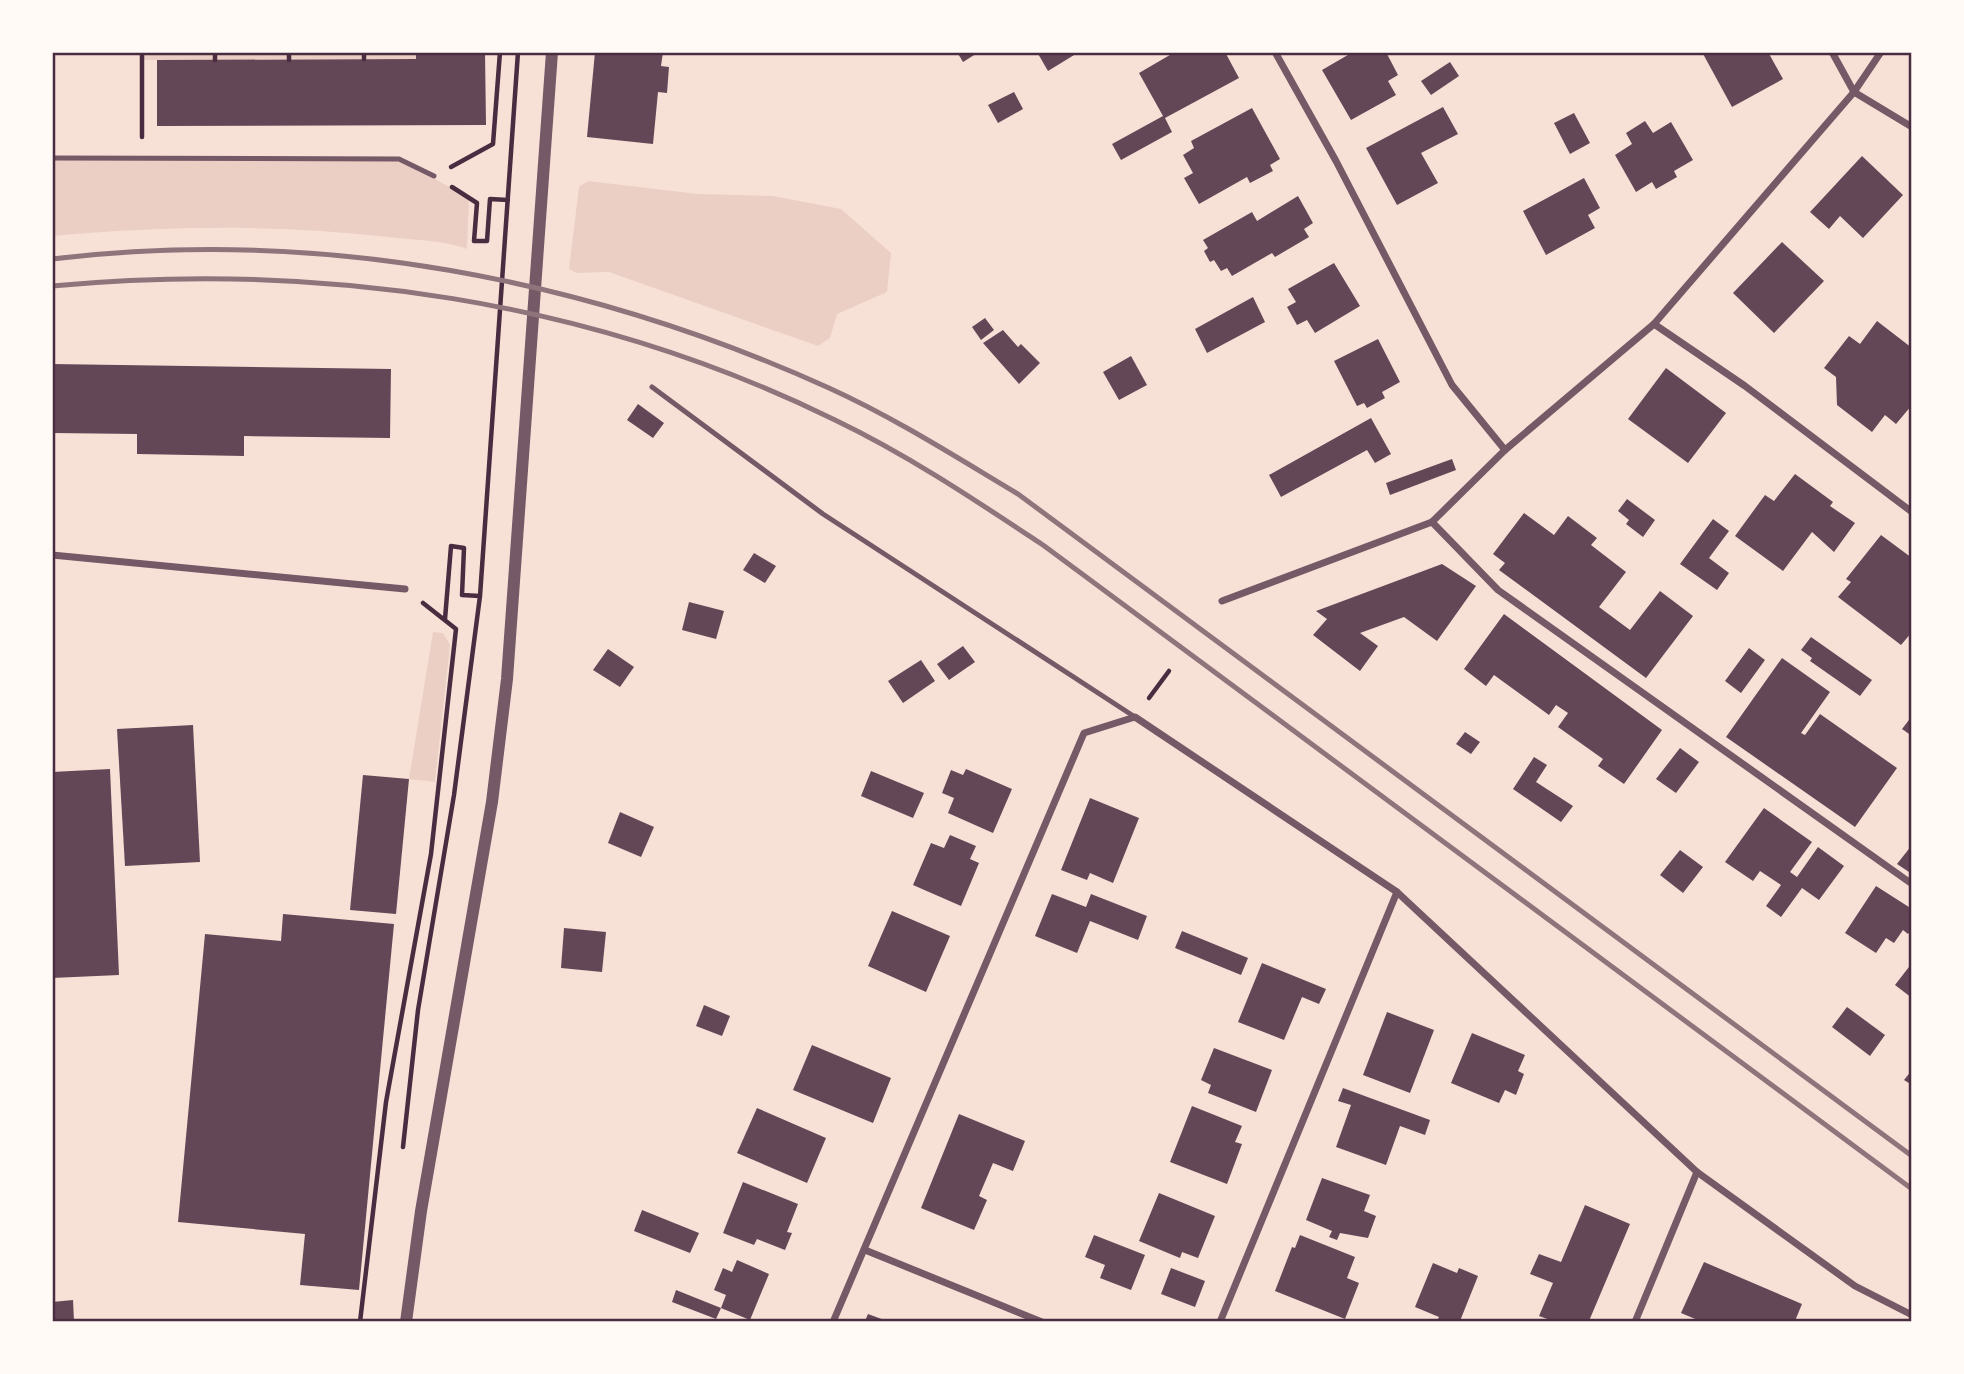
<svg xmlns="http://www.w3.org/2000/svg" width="1964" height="1374" font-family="Ubuntu,sans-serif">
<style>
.green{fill:#ebcfc5}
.building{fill:#644757}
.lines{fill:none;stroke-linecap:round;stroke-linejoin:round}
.path{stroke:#4a2c40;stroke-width:4.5}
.service{stroke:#755966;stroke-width:5}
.minor{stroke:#755966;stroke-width:7}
.tertiary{stroke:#755966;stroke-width:12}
.rail{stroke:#8f747c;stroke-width:5}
.neatline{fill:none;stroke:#4a2c40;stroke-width:2.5}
</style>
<rect width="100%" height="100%" fill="#f7e1d7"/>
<g class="green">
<polygon points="142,52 416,53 416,59 142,60"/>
<path d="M 53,158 L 399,159 L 469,198 L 467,249 C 444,240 412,240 388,237 C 275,224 165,226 53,236 Z"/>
<polygon points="588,181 698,194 773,196 841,209 891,253 887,292 837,314 830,338 818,346 609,272 577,273 569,269 579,187"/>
<polygon points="433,632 443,633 450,645 435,782 409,779"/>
</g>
<g class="building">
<polygon points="416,52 485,52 486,125 157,126 157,60 416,59"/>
<polygon points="595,52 663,52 661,66 669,67 667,93 658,92 653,144 587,137"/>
<polygon points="957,52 979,52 963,62"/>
<polygon points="1037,52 1079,52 1048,71"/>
<polygon points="1175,52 1225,52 1239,78 1165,118 1172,132 1121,160 1112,144 1163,116 1139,73"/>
<polygon points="1353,52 1386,52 1398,75 1388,81 1396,95 1351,120 1322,70"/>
<polygon points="1702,52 1768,52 1783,79 1732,107"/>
<polygon points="1450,62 1459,76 1431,95 1421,81"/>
<polygon points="1014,92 1023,109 998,123 988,105"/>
<polygon points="1443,107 1458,134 1421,153 1438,183 1397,205 1366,148"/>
<polygon points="1252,108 1280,159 1270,165 1273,171 1250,183 1247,177 1199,204 1184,178 1193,173 1183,155 1194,148 1191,141"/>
<polygon points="1574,113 1590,143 1570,154 1554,123"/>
<polygon points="1645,121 1653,133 1671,122 1693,160 1674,171 1677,177 1656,189 1652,182 1636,192 1615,155 1632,144 1626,133"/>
<polygon points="1862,156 1903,195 1863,238 1840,216 1829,229 1810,212"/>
<polygon points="1584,178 1600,208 1588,215 1595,228 1546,255 1523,211"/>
<polygon points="1298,196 1313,223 1304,229 1309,237 1275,257 1272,253 1232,276 1227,268 1221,271 1214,260 1210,262 1204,251 1208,248 1203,240 1252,212 1257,221"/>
<polygon points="1782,242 1824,281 1774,333 1733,293"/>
<polygon points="1334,263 1360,306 1315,333 1307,320 1297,325 1287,307 1296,302 1288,289"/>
<polygon points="1253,297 1265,322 1207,353 1195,329"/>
<polygon points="985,318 994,330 981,340 972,327"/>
<polygon points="1877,321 1912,348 1912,405 1896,424 1885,415 1872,432 1837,405 1836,377 1824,368 1849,336 1860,344"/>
<polygon points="1003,330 1018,347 1021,344 1040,363 1019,384 983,343"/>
<polygon points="1378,339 1400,382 1382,392 1385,398 1367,408 1364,403 1357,406 1334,361"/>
<polygon points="1131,356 1147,385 1119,400 1103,372"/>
<polygon points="52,364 391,369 390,438 244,436 244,456 137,454 137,434 52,433"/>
<polygon points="1666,368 1726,413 1688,463 1628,419"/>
<polygon points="638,404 664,423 653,438 627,420"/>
<polygon points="1371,418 1391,454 1375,463 1367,450 1281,497 1269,475"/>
<polygon points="1452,459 1456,470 1390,495 1386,483"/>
<polygon points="1795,474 1833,502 1830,506 1855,523 1834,552 1812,532 1783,571 1735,536 1765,495 1774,501"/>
<polygon points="1627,499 1655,520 1643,537 1626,524 1629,520 1618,511"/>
<polygon points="1524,513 1554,535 1568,516 1597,538 1591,545 1626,572 1599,607 1630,630 1660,591 1693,616 1646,678 1499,570 1505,563 1493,554"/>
<polygon points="1713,519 1729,531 1709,558 1729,573 1717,590 1680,564"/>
<polygon points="1881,535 1912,558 1912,632 1901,645 1838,597 1851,582 1846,579"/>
<polygon points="754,553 776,566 765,583 743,570"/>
<polygon points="1442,564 1476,586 1437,641 1404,617 1360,633 1378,646 1360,671 1313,635 1327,619 1316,611"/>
<polygon points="689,602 724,611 716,639 682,630"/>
<polygon points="1504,614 1662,730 1624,784 1598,766 1603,759 1558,727 1568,713 1556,705 1549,715 1494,675 1486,686 1464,669"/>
<polygon points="1811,637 1872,680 1860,696 1810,661 1812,658 1801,650"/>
<polygon points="963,646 975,662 949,680 937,664"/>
<polygon points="1749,648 1765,660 1741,693 1725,681"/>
<polygon points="608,649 634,667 620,687 593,670"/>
<polygon points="1782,658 1830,692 1801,733 1805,735 1820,714 1897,768 1855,827 1726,737"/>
<polygon points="921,660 935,681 903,703 888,681"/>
<polygon points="1912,716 1912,736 1902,729"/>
<polygon points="193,725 200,862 125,866 117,729"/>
<polygon points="1465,732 1480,742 1471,754 1456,744"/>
<polygon points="1680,748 1699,762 1676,793 1656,779"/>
<polygon points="1534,757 1547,765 1536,782 1573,806 1561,822 1513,789"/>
<polygon points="110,769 119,975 52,978 52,772"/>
<polygon points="966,769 1012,789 993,833 948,813 954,798 942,793 951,770 963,775"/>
<polygon points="871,771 924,793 913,818 861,796"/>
<polygon points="363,775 409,779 396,914 350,910"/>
<polygon points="1090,798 1139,818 1113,883 1090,873 1087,880 1061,870"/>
<polygon points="1764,808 1812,842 1790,872 1797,877 1818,847 1844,866 1819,900 1802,888 1781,917 1766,906 1781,885 1760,871 1753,881 1725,862"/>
<polygon points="620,812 654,827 641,857 608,843"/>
<polygon points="950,835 976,846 970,859 979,863 961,906 913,885 931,843 944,848"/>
<polygon points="1912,845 1912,874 1897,864"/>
<polygon points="1680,850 1703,867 1683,893 1660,875"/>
<polygon points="1876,886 1912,909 1912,929 1908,934 1903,930 1894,943 1886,938 1876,953 1845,933"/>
<polygon points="1052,894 1086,907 1091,894 1147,916 1138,940 1090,921 1077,953 1035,936"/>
<polygon points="892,911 950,936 926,992 868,966"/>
<polygon points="283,914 394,924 359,1290 300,1285 305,1234 178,1222 205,934 281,941"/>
<polygon points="564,928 606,932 602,972 561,968"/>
<polygon points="1182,931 1248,958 1241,975 1175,948"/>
<polygon points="1262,963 1326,989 1319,1004 1302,997 1284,1040 1238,1022"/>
<polygon points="1912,963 1912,998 1895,985"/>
<polygon points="704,1005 730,1016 722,1036 696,1026"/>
<polygon points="1847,1007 1885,1035 1870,1056 1832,1027"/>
<polygon points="1387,1012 1434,1030 1410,1093 1363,1075"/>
<polygon points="1472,1033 1525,1055 1518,1071 1524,1074 1516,1095 1505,1090 1499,1103 1451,1083"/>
<polygon points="812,1045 891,1078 873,1123 793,1090"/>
<polygon points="1214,1048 1272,1070 1256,1112 1208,1093 1211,1085 1201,1080"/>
<polygon points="1912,1070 1912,1085 1904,1080"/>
<polygon points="1343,1088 1430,1120 1425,1135 1400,1126 1386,1165 1336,1147 1351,1105 1338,1101"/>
<polygon points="1192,1106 1242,1126 1235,1142 1242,1144 1227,1184 1170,1162"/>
<polygon points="757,1108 826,1138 807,1183 737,1153"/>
<polygon points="959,1114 1025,1141 1013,1171 993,1163 979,1196 987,1200 974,1230 921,1208"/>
<polygon points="1322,1178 1370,1195 1364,1211 1376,1216 1368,1238 1340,1233 1337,1240 1329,1237 1332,1231 1306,1220"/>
<polygon points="743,1182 798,1204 787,1232 792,1233 785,1250 757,1239 754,1245 723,1233"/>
<polygon points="1159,1193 1215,1216 1198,1258 1182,1252 1180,1258 1139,1241"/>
<polygon points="1585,1205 1630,1224 1589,1321 1553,1321 1539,1316 1553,1283 1530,1274 1539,1254 1561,1262"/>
<polygon points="642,1210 699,1233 690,1253 634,1231"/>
<polygon points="1094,1235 1145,1255 1131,1290 1100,1278 1105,1265 1085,1257"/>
<polygon points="1300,1235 1355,1257 1347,1278 1359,1283 1345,1319 1275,1291 1292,1247 1295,1248"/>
<polygon points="737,1260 769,1274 750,1320 721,1308 716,1319 672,1302 676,1290 721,1308 726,1295 714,1290 723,1268 732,1272"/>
<polygon points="1704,1262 1802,1304 1795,1321 1700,1321 1681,1313"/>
<polygon points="1433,1263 1457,1273 1459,1268 1478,1276 1460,1321 1437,1321 1439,1317 1415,1307"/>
<polygon points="1171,1268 1205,1281 1195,1307 1161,1294"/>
<polygon points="73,1300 74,1321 52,1321 52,1302"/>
<polygon points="868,1314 887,1321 865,1321"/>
</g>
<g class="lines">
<g class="path">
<polyline points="364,52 364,59"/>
<polyline points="215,60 215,52"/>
<polyline points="289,60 289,52"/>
<polyline points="142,137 142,52"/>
<polyline points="451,167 493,144 500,52"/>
<polyline points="452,187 477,203 474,241 487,241 490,199 508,200"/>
<polyline points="445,619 451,546 464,548 462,595 480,596"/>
<polyline points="1149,698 1169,671"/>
<polyline points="403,1147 418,1010 454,795 480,596 518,52"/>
<polyline points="360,1322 386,1102 431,854 456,629 423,603"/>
</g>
<g class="service">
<polyline points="52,158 399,159 434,176"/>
<polyline points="652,387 823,514 1135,717"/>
</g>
<g class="minor">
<polyline points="1275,52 1336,161 1452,385 1505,450"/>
<polyline points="1832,52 1854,92 1912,127"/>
<polyline points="1654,324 1745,386 1912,512"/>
<polyline points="1432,522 1498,590 1912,884"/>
<polyline points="52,555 405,589"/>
<polyline points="1222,601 1432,522 1505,450 1654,324 1854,92 1881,52"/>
<polyline points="865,1250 1042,1322"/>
<polyline points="833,1322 1084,733 1135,717 1397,892 1697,1172 1855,1286 1912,1315"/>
<polyline points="1220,1322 1397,892"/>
<polyline points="1635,1322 1697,1172"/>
</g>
<polyline class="tertiary" points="406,1322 421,1211 492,802 507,679 552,52"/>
<g class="rail">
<path d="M 52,259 C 318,227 586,278 829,388 C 895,418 956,457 1018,494 L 1912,1156"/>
<path d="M 52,286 C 321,261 591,300 835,420 C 908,455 975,500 1043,545 L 1912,1189"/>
</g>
</g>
<rect width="1964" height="1374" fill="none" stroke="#fffaf5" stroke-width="108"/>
<rect x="54" y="54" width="1856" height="1266" class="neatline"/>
</svg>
